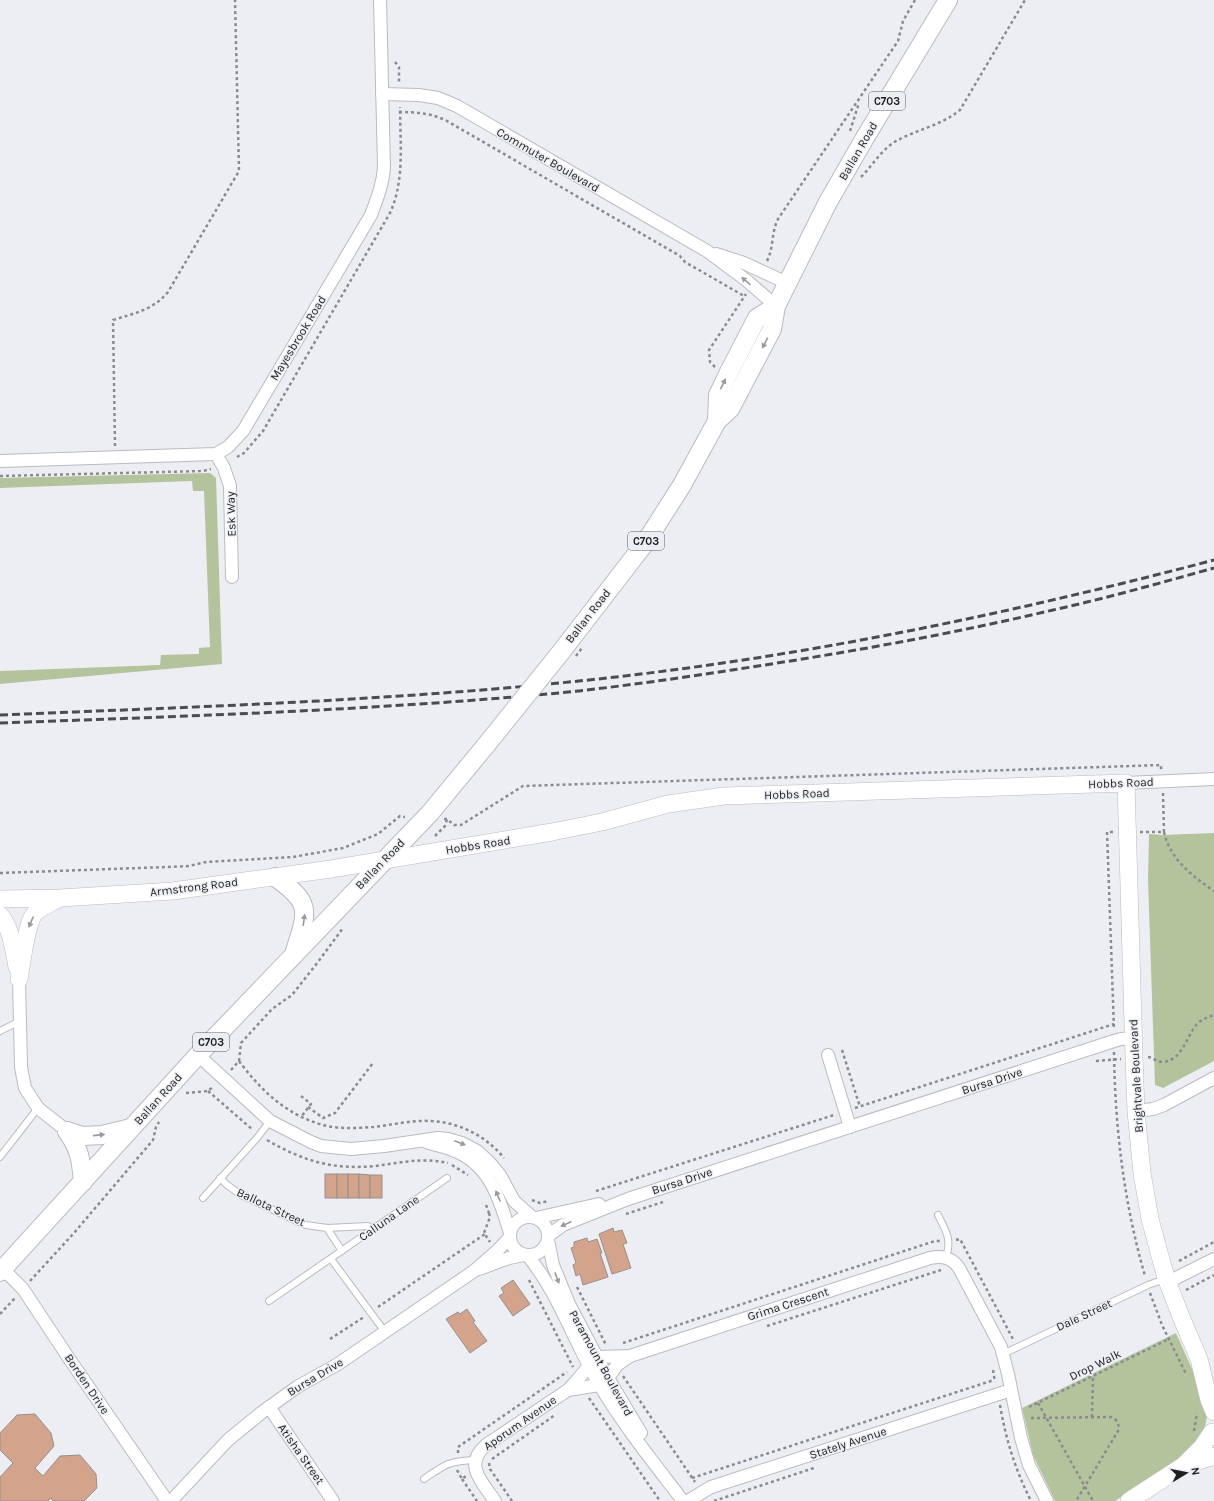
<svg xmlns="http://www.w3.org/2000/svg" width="1214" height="1501" font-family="Karla,sans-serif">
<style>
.green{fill:#b3c49d}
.building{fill:#d3a38c;stroke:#95908e}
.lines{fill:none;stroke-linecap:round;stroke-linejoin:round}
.lane-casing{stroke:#b9bbc0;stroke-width:8}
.street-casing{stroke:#b9bbc0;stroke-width:14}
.secondary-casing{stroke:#b9bbc0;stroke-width:18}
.primary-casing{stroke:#b9bbc0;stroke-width:20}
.path{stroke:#8a8b8e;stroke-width:2.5;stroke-dasharray:3 3;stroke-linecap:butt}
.lane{stroke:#fff;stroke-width:6}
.street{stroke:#fff;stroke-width:12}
.secondary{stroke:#fff;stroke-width:17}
.primary{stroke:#fff;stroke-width:18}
.rail{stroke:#4b4c4d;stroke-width:3;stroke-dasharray:8 4;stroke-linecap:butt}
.primary-bridge-casing{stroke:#b9bbc0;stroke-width:20;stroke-linecap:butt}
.path-bridge{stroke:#8a8b8e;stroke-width:2.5;stroke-dasharray:3 3;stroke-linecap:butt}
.primary-bridge{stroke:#fff;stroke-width:18}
.oneway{fill:#9a9a9b}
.labels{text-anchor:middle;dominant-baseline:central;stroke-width:3;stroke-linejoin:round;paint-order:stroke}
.shield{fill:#edeef3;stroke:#5c5d5f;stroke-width:1}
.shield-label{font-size:11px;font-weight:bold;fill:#1e1f20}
.street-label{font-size:12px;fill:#1e1f20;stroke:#edeef3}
</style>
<rect width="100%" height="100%" fill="#edeef3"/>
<g class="green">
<polygon points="210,473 216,478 222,664 0,684 0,671 160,665 161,655 199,654 199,648 210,647 204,491 193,491 192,481 0,488 0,478"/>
<polygon points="1214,833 1214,1061 1163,1088 1155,1085 1148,880 1149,834 1162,835"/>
<polygon points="1176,1333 1193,1371 1198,1373 1207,1416 1204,1432 1189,1452 1115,1501 1055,1501 1033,1455 1022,1408"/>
</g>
<g class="building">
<rect x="325" y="1174" width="12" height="24"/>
<rect x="337" y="1174" width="11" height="24"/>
<rect x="348" y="1174" width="11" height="24"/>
<polygon points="359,1174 370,1175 370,1198 359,1198"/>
<rect x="370" y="1175" width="12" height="23"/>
<polygon points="613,1228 614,1232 622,1230 627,1243 623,1244 631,1268 612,1274 599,1234"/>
<polygon points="587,1238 588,1242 597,1239 602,1253 600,1253 608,1277 583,1285 580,1274 576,1276 573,1265 576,1263 571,1248 574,1247 574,1242"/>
<polygon points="513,1280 530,1304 513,1316 499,1296 504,1293 501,1288"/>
<polygon points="467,1309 475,1321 473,1322 487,1341 470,1353 446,1319 458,1312 460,1314"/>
<polygon points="35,1414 51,1433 54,1446 35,1468 43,1476 60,1456 80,1455 96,1474 97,1488 84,1501 53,1501 51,1498 48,1501 0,1501 0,1477 13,1463 0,1450 0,1433 17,1415"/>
</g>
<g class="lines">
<g class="lane-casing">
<g id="lane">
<polyline points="0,1031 20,1021"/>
<polyline points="0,1157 38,1108"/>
<polyline points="220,1178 226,1184 241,1195 306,1225 327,1228 368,1226 373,1229"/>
<polyline points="203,1198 257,1138 270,1121"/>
<path d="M 938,1215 C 946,1231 952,1239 946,1257"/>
<polyline points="327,1228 342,1251"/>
<polyline points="331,1259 385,1332"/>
<polyline points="269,1301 447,1178"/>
<polyline points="1003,1354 1148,1285 1165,1279"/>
<path d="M 424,1479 C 446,1464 448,1461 476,1460"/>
</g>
</g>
<g class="street-casing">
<g id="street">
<polyline points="382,94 419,95 438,98 457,106 707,251 746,280 776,306"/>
<polyline points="716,254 744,263 787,283"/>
<polyline points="216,454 224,468 230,486 232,577"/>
<path d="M 0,461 L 216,454 L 228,447 L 243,431 L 371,215 C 377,199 383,184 384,167 L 380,0"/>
<polyline points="1126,783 1214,779"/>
<polyline points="19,979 21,1067 25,1088 38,1108 67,1131"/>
<polyline points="198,1055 270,1121 311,1142 321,1146 351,1149 384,1146 438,1138 448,1139 462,1143 477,1151 490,1163 500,1175 514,1201 532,1217"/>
<polyline points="828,1055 850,1127"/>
<polyline points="1136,1111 1153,1109 1164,1105 1214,1078"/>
<path d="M 426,1142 C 434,1145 442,1146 450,1149 C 489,1162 499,1197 510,1233"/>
<circle cx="529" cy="1236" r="19"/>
<polyline points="536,1218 599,1204"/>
<polyline points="549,1235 563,1225 628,1199 1114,1041 1121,1039 1134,1038"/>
<polyline points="548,1240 553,1265 569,1304 608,1378 641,1433"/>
<path d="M 528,1256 C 559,1294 574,1342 599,1384 C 623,1425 654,1463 683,1501"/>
<polyline points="3,1269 23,1289 68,1357 167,1501"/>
<polyline points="479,1269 509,1258 524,1255"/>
<polyline points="1168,1282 1214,1259"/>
<path d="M 596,1357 L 630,1356 L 930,1258 C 943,1255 952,1258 959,1268 L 1001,1347 L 1008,1374 L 1021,1438 L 1029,1465 L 1047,1501"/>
<polyline points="608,1378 617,1365 630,1356"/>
<polyline points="568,1390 599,1385"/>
<polyline points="269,1407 333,1501"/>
<polyline points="171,1501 228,1440 261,1413 297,1387 338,1364 474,1271 498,1250 510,1237"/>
<path d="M 495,1501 C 482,1482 463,1465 486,1445 L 568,1390 L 578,1379 L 589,1366"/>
<polyline points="688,1501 711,1487 1011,1390"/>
</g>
</g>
<g class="secondary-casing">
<g id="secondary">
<polyline points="0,899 60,898 173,891 331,869 552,832 602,822 668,804 724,796 1126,783 1134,1057 1136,1111 1142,1173 1150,1219 1166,1278 1182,1319 1199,1359 1209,1400 1214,1412"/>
<path d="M 0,915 C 11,927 14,951 17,967"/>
<path d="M 19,979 C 22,964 26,925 34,914 C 40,907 50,904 58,899"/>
<polyline points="1185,1465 1214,1456"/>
<polyline points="1129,1501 1183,1466 1202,1447 1212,1432"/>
</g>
</g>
<g class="primary-casing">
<g id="primary">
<polyline points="717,421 718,395 728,374 757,318 776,306"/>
<polyline points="561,652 645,543 682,485 717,421 730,409 772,329 776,306 828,202 866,136 948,0"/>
<path d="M 275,877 C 312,903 308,910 295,951"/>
<polyline points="67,1131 83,1136 102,1135 131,1128"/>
<path d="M 67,1131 C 80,1150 81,1159 83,1182"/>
<polyline points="0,1272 198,1055 430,813 487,744"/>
</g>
</g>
<g class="path">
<polyline points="395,62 399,67 399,84"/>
<path d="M 399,112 C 416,112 431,113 447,121 L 680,256 L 685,262 L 744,296"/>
<polyline points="850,131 859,103"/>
<path d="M 861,177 C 873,165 881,150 896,141 C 916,130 942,125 960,110 L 1025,0"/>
<path d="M 767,261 C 774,247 771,233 778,219 L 898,41 L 903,21 L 915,0"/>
<polyline points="715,367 710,362 709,350 746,294"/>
<path d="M 115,446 L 113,320 C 135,313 153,310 168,292 L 239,171 L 235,0"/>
<path d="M 237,457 L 244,453 L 263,431 L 390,213 C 405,180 400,142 400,107"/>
<polyline points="0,476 203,471 211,469"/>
<polyline points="444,819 447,819 454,825 461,825 523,786 1161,765 1161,770"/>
<polyline points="1113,832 1107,832 1114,1029"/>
<polyline points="1140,832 1164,832 1163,793"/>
<path d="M 1164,832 C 1170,859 1192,876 1214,891"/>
<polyline points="435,836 445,826 447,819"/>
<polyline points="0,873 167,867 189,866 206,862 293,857 343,848 378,834 400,816 405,817"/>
<polyline points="842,1050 860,1107"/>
<path d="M 1114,1052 C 1115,1129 1124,1203 1145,1276"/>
<path d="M 1148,1057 C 1153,1057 1156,1062 1162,1062 C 1183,1061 1186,1036 1197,1024 C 1202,1019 1208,1017 1214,1015"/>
<path d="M 239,1061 C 262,1092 289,1117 327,1126 C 342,1129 358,1128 373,1127 C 392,1125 411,1120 430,1121 C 459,1122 486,1136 504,1158"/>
<polyline points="1096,1061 1121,1059"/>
<polyline points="231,1070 239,1061 241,1043 272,1009 292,995 318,962 343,928"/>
<polyline points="208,1091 253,1130"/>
<polyline points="186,1093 208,1091 214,1086"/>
<polyline points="301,1096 311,1104 301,1117"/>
<polyline points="308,1107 323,1118 335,1113 373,1063"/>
<polyline points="855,1108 1114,1024"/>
<path d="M 267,1140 C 303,1161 333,1170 375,1166 C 399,1163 423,1157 448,1163"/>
<polyline points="452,1165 468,1175"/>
<polyline points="596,1191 834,1115"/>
<polyline points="532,1200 540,1203 548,1201"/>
<polyline points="486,1205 489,1213 491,1212"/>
<polyline points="489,1213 490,1217 484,1233 490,1242"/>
<polyline points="626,1214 663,1202"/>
<polyline points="956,1240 960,1239 1013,1339"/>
<polyline points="1179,1261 1214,1242"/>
<polyline points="529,1280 573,1367"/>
<polyline points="30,1281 74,1233 153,1140 156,1127 159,1122"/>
<polyline points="577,1287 606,1345"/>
<polyline points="1186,1290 1214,1275"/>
<polyline points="1150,1293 1162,1325 1186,1374"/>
<polyline points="378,1307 485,1234"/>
<polyline points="0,1314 15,1298"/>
<polyline points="767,1326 941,1270"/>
<polyline points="330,1339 364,1317"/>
<polyline points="623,1343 935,1241 940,1241"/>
<polyline points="993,1370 995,1382"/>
<polyline points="623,1376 695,1482"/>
<polyline points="589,1398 660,1501"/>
<polyline points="1038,1403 1093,1501"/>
<path d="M 1000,1405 C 1006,1440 1015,1469 1031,1501"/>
<polyline points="1029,1407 1169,1339"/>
<polyline points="1092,1417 1093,1376"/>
<path d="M 1031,1418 L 1110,1417 C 1117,1419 1120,1424 1118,1431 L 1076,1501"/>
<polyline points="1194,1431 1197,1413"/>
<polyline points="458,1453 458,1447 567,1372"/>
<polyline points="492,1459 555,1415"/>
<polyline points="489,1463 490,1469 512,1501"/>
<polyline points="457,1470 462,1479 466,1476"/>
<polyline points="692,1478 994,1380"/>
<polyline points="462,1479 477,1501"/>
<polyline points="714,1501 814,1468"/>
</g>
<use href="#lane" class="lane"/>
<use href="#street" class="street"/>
<use href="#secondary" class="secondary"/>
<use href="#primary" class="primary"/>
<g class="rail">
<path d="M 0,715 C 193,707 386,701 579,681 C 794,659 1005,615 1214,560"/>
<path d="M 0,723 C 193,716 386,710 579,691 C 630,685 681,678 732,670 C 839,654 947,635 1053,610 C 1107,598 1160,583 1214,568"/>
</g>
<g class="primary-bridge-casing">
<polyline id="primary-bridge" points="487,744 561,652"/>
</g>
<polyline class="path-bridge" points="576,656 582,648"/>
<use href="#primary-bridge" class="primary-bridge"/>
</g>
<defs><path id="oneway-solid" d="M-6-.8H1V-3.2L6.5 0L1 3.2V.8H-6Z"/></defs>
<g class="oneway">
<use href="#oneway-solid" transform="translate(746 281) rotate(-140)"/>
<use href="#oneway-solid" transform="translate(765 343) rotate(117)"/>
<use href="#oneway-solid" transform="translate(723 384) rotate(-64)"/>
<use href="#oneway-solid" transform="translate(304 920) rotate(-82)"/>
<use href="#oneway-solid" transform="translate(31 922) rotate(113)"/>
<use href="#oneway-solid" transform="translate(99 1135) rotate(-6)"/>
<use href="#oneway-solid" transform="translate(460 1143) rotate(21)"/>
<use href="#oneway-solid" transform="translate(498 1196) rotate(-113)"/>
<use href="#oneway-solid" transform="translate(566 1224) rotate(155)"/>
<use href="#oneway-solid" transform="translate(557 1278) rotate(70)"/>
</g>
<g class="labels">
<g class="shield">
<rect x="869" y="92" width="36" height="18" rx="3"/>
<rect x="628" y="532" width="36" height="18" rx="3"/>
<rect x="193" y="1033" width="36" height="18" rx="3"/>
</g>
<g class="shield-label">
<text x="887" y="101">C703</text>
<text x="646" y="541">C703</text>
<text x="211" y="1042">C703</text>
</g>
<g class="street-label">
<text transform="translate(858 151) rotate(-60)">Ballan Road</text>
<text transform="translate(548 160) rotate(30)">Commuter Boulevard</text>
<text transform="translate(298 338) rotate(-59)">Mayesbrook Road</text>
<text transform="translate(231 514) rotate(-92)">Esk Way</text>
<text transform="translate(588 616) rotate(-52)">Ballan Road</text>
<text transform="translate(1121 783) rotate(-2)">Hobbs Road</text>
<text transform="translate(797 794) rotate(-2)">Hobbs Road</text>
<text transform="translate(478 845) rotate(-9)">Hobbs Road</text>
<text transform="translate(380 864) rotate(-46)">Ballan Road</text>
<text transform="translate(194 887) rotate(-7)">Armstrong Road</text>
<text transform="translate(1136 1076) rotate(-93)">Brightvale Boulevard</text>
<text transform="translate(992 1081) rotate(-18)">Bursa Drive</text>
<text transform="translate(158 1099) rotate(-48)">Ballan Road</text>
<text transform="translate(682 1181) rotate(-18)">Bursa Drive</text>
<text transform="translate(271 1207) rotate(25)">Ballota Street</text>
<text transform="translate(389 1218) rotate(-35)">Calluna Lane</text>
<text transform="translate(788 1304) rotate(-18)">Grima Crescent</text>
<text transform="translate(1084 1315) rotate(-25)">Dale Street</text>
<text transform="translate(601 1363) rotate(61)">Paramount Boulevard</text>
<text transform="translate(1095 1365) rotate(-26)">Drop Walk</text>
<text transform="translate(315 1377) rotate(-31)">Bursa Drive</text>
<text transform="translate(87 1384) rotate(56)">Borden Drive</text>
<text transform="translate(520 1423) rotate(-35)">Aporum Avenue</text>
<text transform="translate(848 1443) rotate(-18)">Stately Avenue</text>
<text transform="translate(301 1454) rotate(55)">Atisha Street</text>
</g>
</g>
<g transform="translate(1186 1473) rotate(80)" stroke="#edeef3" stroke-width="3" paint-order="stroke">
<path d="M0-3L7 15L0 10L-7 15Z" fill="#1e1f20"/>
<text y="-6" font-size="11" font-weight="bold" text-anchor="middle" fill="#1e1f20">N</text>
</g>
</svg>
